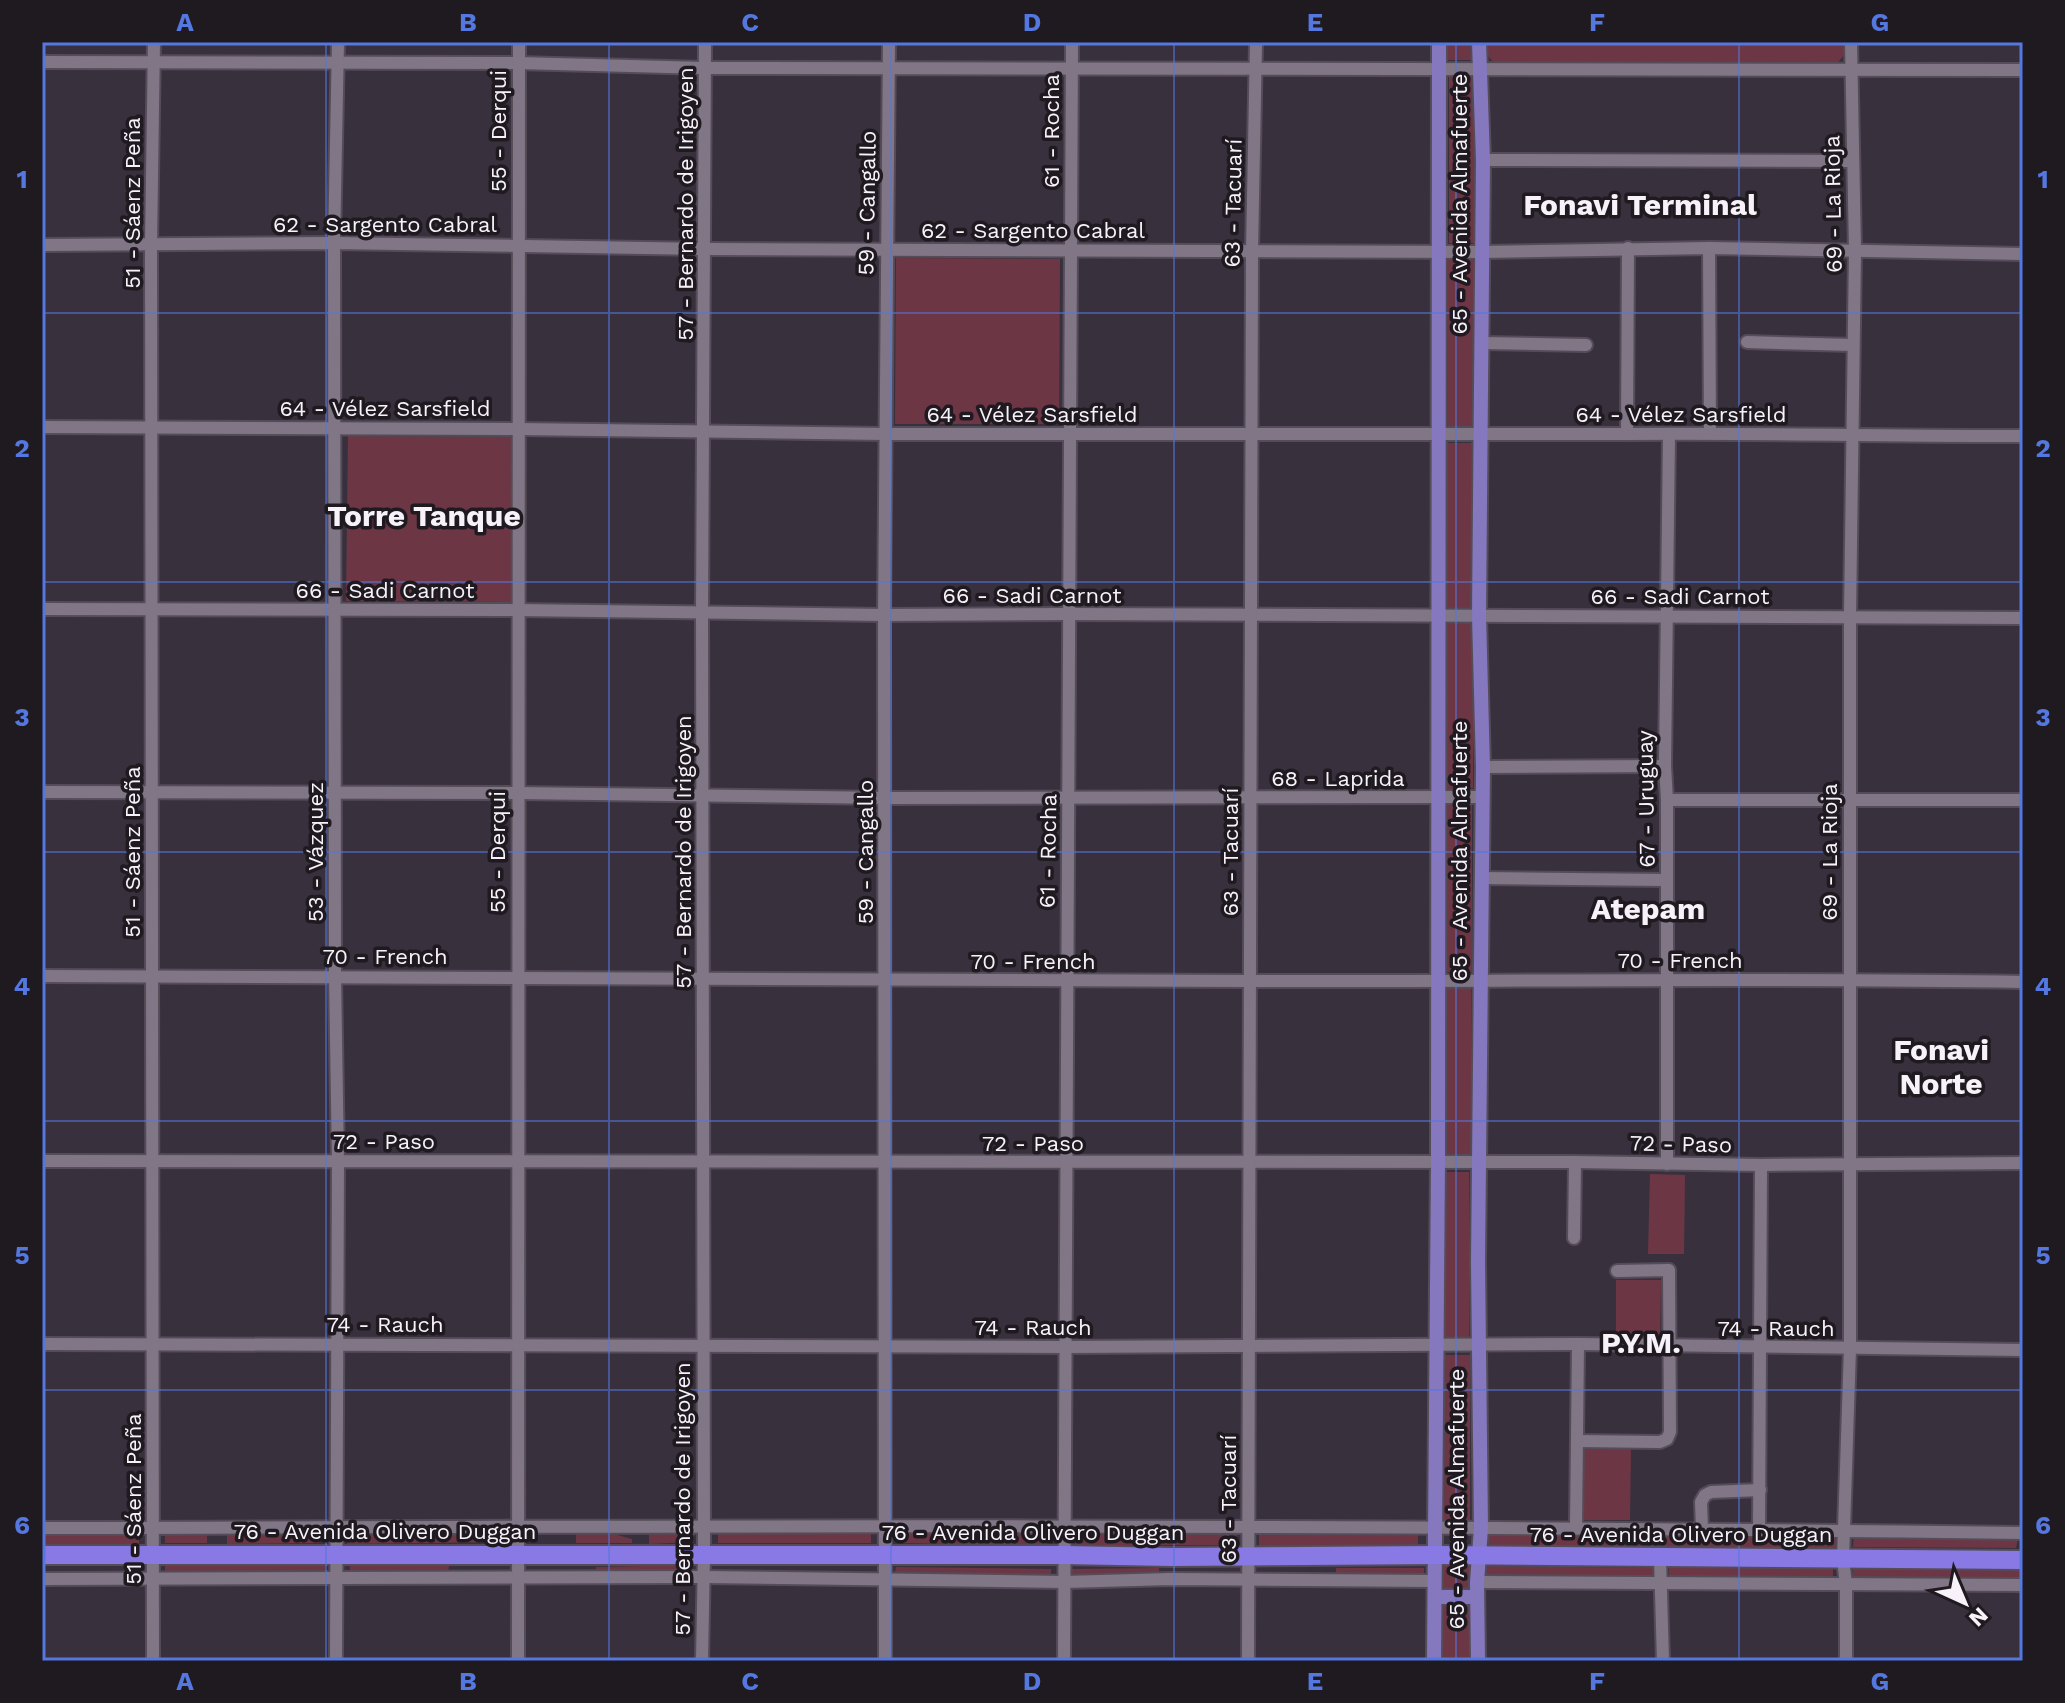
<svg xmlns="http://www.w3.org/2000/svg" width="2065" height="1703" font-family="'Work Sans',sans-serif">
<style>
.green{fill:#6d3645}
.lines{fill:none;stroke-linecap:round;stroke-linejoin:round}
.minor-casing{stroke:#544c58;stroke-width:16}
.major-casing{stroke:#544c58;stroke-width:18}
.highway-casing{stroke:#544c58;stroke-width:22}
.minor{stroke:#807686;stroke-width:12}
.major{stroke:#8578bf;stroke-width:14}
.highway{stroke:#8979e5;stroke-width:18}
.grid{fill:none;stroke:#5477e0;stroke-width:2;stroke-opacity:0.55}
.labels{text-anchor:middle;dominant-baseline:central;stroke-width:7;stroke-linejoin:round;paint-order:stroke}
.street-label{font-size:22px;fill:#f7f1fa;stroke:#1e1a20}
.district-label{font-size:30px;font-weight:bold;fill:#f7f1fa;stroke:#1e1a20}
.neatline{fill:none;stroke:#5477e0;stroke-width:3}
.grid-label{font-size:26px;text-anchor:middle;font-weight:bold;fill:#5477e0}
</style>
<rect width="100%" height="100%" fill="#39303e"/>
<g class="green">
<polygon points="1448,42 1473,42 1472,60 1447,60"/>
<polygon points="1488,42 1844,42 1844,55 1836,65 1494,63 1488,56"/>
<rect x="1449" y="77" width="25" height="166"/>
<polygon points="896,258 1060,259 1059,424 895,424"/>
<rect x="1448" y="260" width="25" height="166"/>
<polygon points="348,436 513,437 512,602 346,601"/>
<polygon points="1447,443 1472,443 1471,608 1446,608"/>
<polygon points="1447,622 1473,622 1473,788 1447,789"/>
<rect x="1447" y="805" width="25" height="167"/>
<rect x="1446" y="988" width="25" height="167"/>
<rect x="1444" y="1172" width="25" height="166"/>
<polygon points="1650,1174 1685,1175 1684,1254 1648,1254"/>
<polygon points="1616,1280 1661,1280 1660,1339 1616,1339"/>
<polygon points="1445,1355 1470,1355 1470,1521 1444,1521"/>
<polygon points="1583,1448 1631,1448 1630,1520 1582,1520"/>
<polygon points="871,1530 871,1543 718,1543 718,1531"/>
<polygon points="504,1531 504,1542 347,1544 347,1532"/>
<polygon points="1418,1531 1418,1545 1259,1546 1259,1532"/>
<polygon points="899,1532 1051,1534 1051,1546 899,1543"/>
<rect x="165" y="1533" width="42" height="10"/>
<polygon points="610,1533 632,1539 632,1543 576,1543 576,1534"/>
<polygon points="696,1533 690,1542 649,1544 649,1534"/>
<polygon points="1075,1533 1237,1534 1236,1545 1075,1545"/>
<polygon points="42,1534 139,1535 139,1544 42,1544"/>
<polygon points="227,1534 319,1534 319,1543 227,1544"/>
<polygon points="1489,1535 1836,1537 1836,1549 1489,1547"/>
<polygon points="1854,1536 2018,1538 2016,1548 1853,1547"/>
<polygon points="325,1565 325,1572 165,1573 165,1566"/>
<polygon points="350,1565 449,1566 448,1572 350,1571"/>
<polygon points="686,1565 686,1572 596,1574 596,1567"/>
<polygon points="1442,1566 1470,1566 1470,1589 1442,1590"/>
<polygon points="1485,1566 1654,1568 1654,1578 1485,1576"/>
<polygon points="896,1567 1051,1569 1051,1576 895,1573"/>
<polygon points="1669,1567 1833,1569 1833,1580 1669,1578"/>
<polygon points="1159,1568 1159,1576 1072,1576 1072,1569"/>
<rect x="1336" y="1568" width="88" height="7"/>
<polygon points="1853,1568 2023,1569 2023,1581 1853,1579"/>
<polygon points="1441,1603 1472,1603 1471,1661 1440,1661"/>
</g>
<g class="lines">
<g class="minor-casing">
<g id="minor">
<polyline points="42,62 518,63 705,68 2023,70"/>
<polyline points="1483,160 1852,161"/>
<polyline points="42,245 334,243 706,249 1482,252 1709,248 2023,254"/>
<polyline points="1709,248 1710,432"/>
<polyline points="1747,342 1852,345"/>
<polyline points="1482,343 1586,345"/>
<path d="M 42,427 L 519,429 L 886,434 L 1627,434 C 1759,433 1891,436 2023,436"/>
<polyline points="1627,434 1628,248"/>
<polyline points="42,609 517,610 884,615 1068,614 2023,618"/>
<polyline points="1483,767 1665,766"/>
<polyline points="42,792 517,793 886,798 1481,797"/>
<polyline points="1667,800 2023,800"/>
<polyline points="1481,878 1667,880"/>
<path d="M 42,976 C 444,976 845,981 1247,981 C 1505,982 1764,977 2023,982"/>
<polyline points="42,1161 1575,1162 1761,1165 2023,1163"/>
<polyline points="1667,1164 1667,800 1665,766 1669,434"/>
<polyline points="1574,1238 1575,1162"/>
<polyline points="42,1344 1066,1347 1578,1344 2023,1350"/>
<polyline points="1577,1441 1660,1442 1667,1439 1670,1432 1669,1270 1617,1271"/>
<path d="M 42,1528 C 702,1526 1363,1524 2023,1533"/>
<polyline points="1576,1528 1578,1344"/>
<polyline points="1702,1529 1701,1502 1705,1495 1711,1492 1760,1490"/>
<polyline points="1759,1530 1761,1165"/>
<polyline points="1660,1559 1663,1661"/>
<polyline points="42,1579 704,1577 1064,1582 1170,1579 1435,1581"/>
<polyline points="1477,1582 2023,1585"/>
<polyline points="153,1661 151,244 154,42"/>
<polyline points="336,1661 338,1162 335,976 334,243 338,42"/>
<polyline points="518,1661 519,42"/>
<polyline points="702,1661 704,1554 702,615 705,42"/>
<polyline points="885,1661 884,615 889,42"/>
<polyline points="1064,1661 1072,42"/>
<polyline points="1248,1661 1252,251 1256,42"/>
<polyline points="1846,1661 1846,1585 1843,1559 1850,1348 1850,616 1855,251 1851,42"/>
</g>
</g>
<g class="major-casing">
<g id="major">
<polyline points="1435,1597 1477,1597"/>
<polyline points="1434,1661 1438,1162 1439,42"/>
<polyline points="1478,1661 1477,1582 1481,1528 1478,1262 1483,767 1479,616 1483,160 1479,42"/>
</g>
</g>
<g class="highway-casing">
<polyline id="highway" points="42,1555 1064,1555 1171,1557 1436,1555 2023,1560"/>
</g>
<use href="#minor" class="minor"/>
<use href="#major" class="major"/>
<use href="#highway" class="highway"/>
</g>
<path class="grid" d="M 326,42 L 326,1661M 609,42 L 609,1661M 891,42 L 891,1661M 1174,42 L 1174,1661M 1456,42 L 1456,1661M 1739,42 L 1739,1661M 42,313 L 2023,313M 42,582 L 2023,582M 42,852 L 2023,852M 42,1121 L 2023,1121M 42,1390 L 2023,1390"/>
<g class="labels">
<g class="street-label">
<text transform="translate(498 131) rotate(-90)">55 - Derqui</text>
<text transform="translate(1051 131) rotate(-90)">61 - Rocha</text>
<text transform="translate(132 203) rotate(-90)">51 - Sáenz Peña</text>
<text transform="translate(867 203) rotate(-89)">59 - Cangallo</text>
<text transform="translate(1233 203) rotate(-89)">63 - Tacuarí</text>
<text transform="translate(685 204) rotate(-90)">57 - Bernardo de Irigoyen</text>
<text transform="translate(1459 204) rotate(-90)">65 - Avenida Almafuerte</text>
<text transform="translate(1833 204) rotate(-91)">69 - La Rioja</text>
<text x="385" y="224">62 - Sargento Cabral</text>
<text x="1033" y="230">62 - Sargento Cabral</text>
<text x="385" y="408">64 - Vélez Sarsfield</text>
<text x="1032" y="414">64 - Vélez Sarsfield</text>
<text x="1681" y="414">64 - Vélez Sarsfield</text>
<text x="385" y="590">66 - Sadi Carnot</text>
<text x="1032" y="595">66 - Sadi Carnot</text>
<text x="1680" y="596">66 - Sadi Carnot</text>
<text x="1338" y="778">68 - Laprida</text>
<text transform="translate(1646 799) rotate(-91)">67 - Uruguay</text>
<text transform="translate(1048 851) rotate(-89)">61 - Rocha</text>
<text transform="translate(1459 851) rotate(-90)">65 - Avenida Almafuerte</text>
<text transform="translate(132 852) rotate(-90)">51 - Sáenz Peña</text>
<text transform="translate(315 852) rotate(-90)">53 - Vázquez</text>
<text transform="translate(497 852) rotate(-90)">55 - Derqui</text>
<text transform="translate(683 852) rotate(-90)">57 - Bernardo de Irigoyen</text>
<text transform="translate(865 852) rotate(-90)">59 - Cangallo</text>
<text transform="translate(1230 852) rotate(-90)">63 - Tacuarí</text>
<text transform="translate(1829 852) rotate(-90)">69 - La Rioja</text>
<text x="385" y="956">70 - French</text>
<text x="1680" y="960">70 - French</text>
<text x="1033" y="961">70 - French</text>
<text x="384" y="1141">72 - Paso</text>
<text x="1033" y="1143">72 - Paso</text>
<text transform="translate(1681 1144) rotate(1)">72 - Paso</text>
<text x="385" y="1324">74 - Rauch</text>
<text x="1033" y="1327">74 - Rauch</text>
<text x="1776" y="1328">74 - Rauch</text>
<text transform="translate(133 1499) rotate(-90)">51 - Sáenz Peña</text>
<text transform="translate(682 1499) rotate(-90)">57 - Bernardo de Irigoyen</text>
<text transform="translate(1228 1499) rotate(-90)">63 - Tacuarí</text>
<text transform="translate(1456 1499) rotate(-90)">65 - Avenida Almafuerte</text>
<text x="385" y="1531">76 - Avenida Olivero Duggan</text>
<text x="1033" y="1532">76 - Avenida Olivero Duggan</text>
<text x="1681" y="1534">76 - Avenida Olivero Duggan</text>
</g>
<g class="district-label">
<text x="1640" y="204">Fonavi Terminal</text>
<text x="424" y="515">Torre Tanque</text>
<text x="1648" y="908">Atepam</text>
<text x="1941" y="1049">Fonavi<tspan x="1941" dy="34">Norte</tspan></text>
<text x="1641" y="1342">P.Y.M.</text>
</g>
</g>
<rect width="2065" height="1703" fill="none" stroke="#1e1a20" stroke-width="88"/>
<g transform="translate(1965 1603) rotate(136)" stroke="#1e1a20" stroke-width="6" paint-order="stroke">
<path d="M0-6L14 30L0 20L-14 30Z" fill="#f7f1fa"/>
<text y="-12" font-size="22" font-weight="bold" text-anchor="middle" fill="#f7f1fa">N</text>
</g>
<rect x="44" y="44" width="1977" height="1615" class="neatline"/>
<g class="grid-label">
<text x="185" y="31">A</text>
<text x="468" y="31">B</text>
<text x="750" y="31">C</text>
<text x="1032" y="31">D</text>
<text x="1315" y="31">E</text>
<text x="1597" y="31">F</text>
<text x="1880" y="31">G</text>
<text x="22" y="188">1</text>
<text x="2043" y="188">1</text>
<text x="22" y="457">2</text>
<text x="2043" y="457">2</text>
<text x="22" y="726">3</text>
<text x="2043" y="726">3</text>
<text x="22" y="995">4</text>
<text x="2043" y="995">4</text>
<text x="22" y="1264">5</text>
<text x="2043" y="1264">5</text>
<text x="22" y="1534">6</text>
<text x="2043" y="1534">6</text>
<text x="185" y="1690">A</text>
<text x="468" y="1690">B</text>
<text x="750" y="1690">C</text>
<text x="1032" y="1690">D</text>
<text x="1315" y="1690">E</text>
<text x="1597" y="1690">F</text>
<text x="1880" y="1690">G</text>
</g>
</svg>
